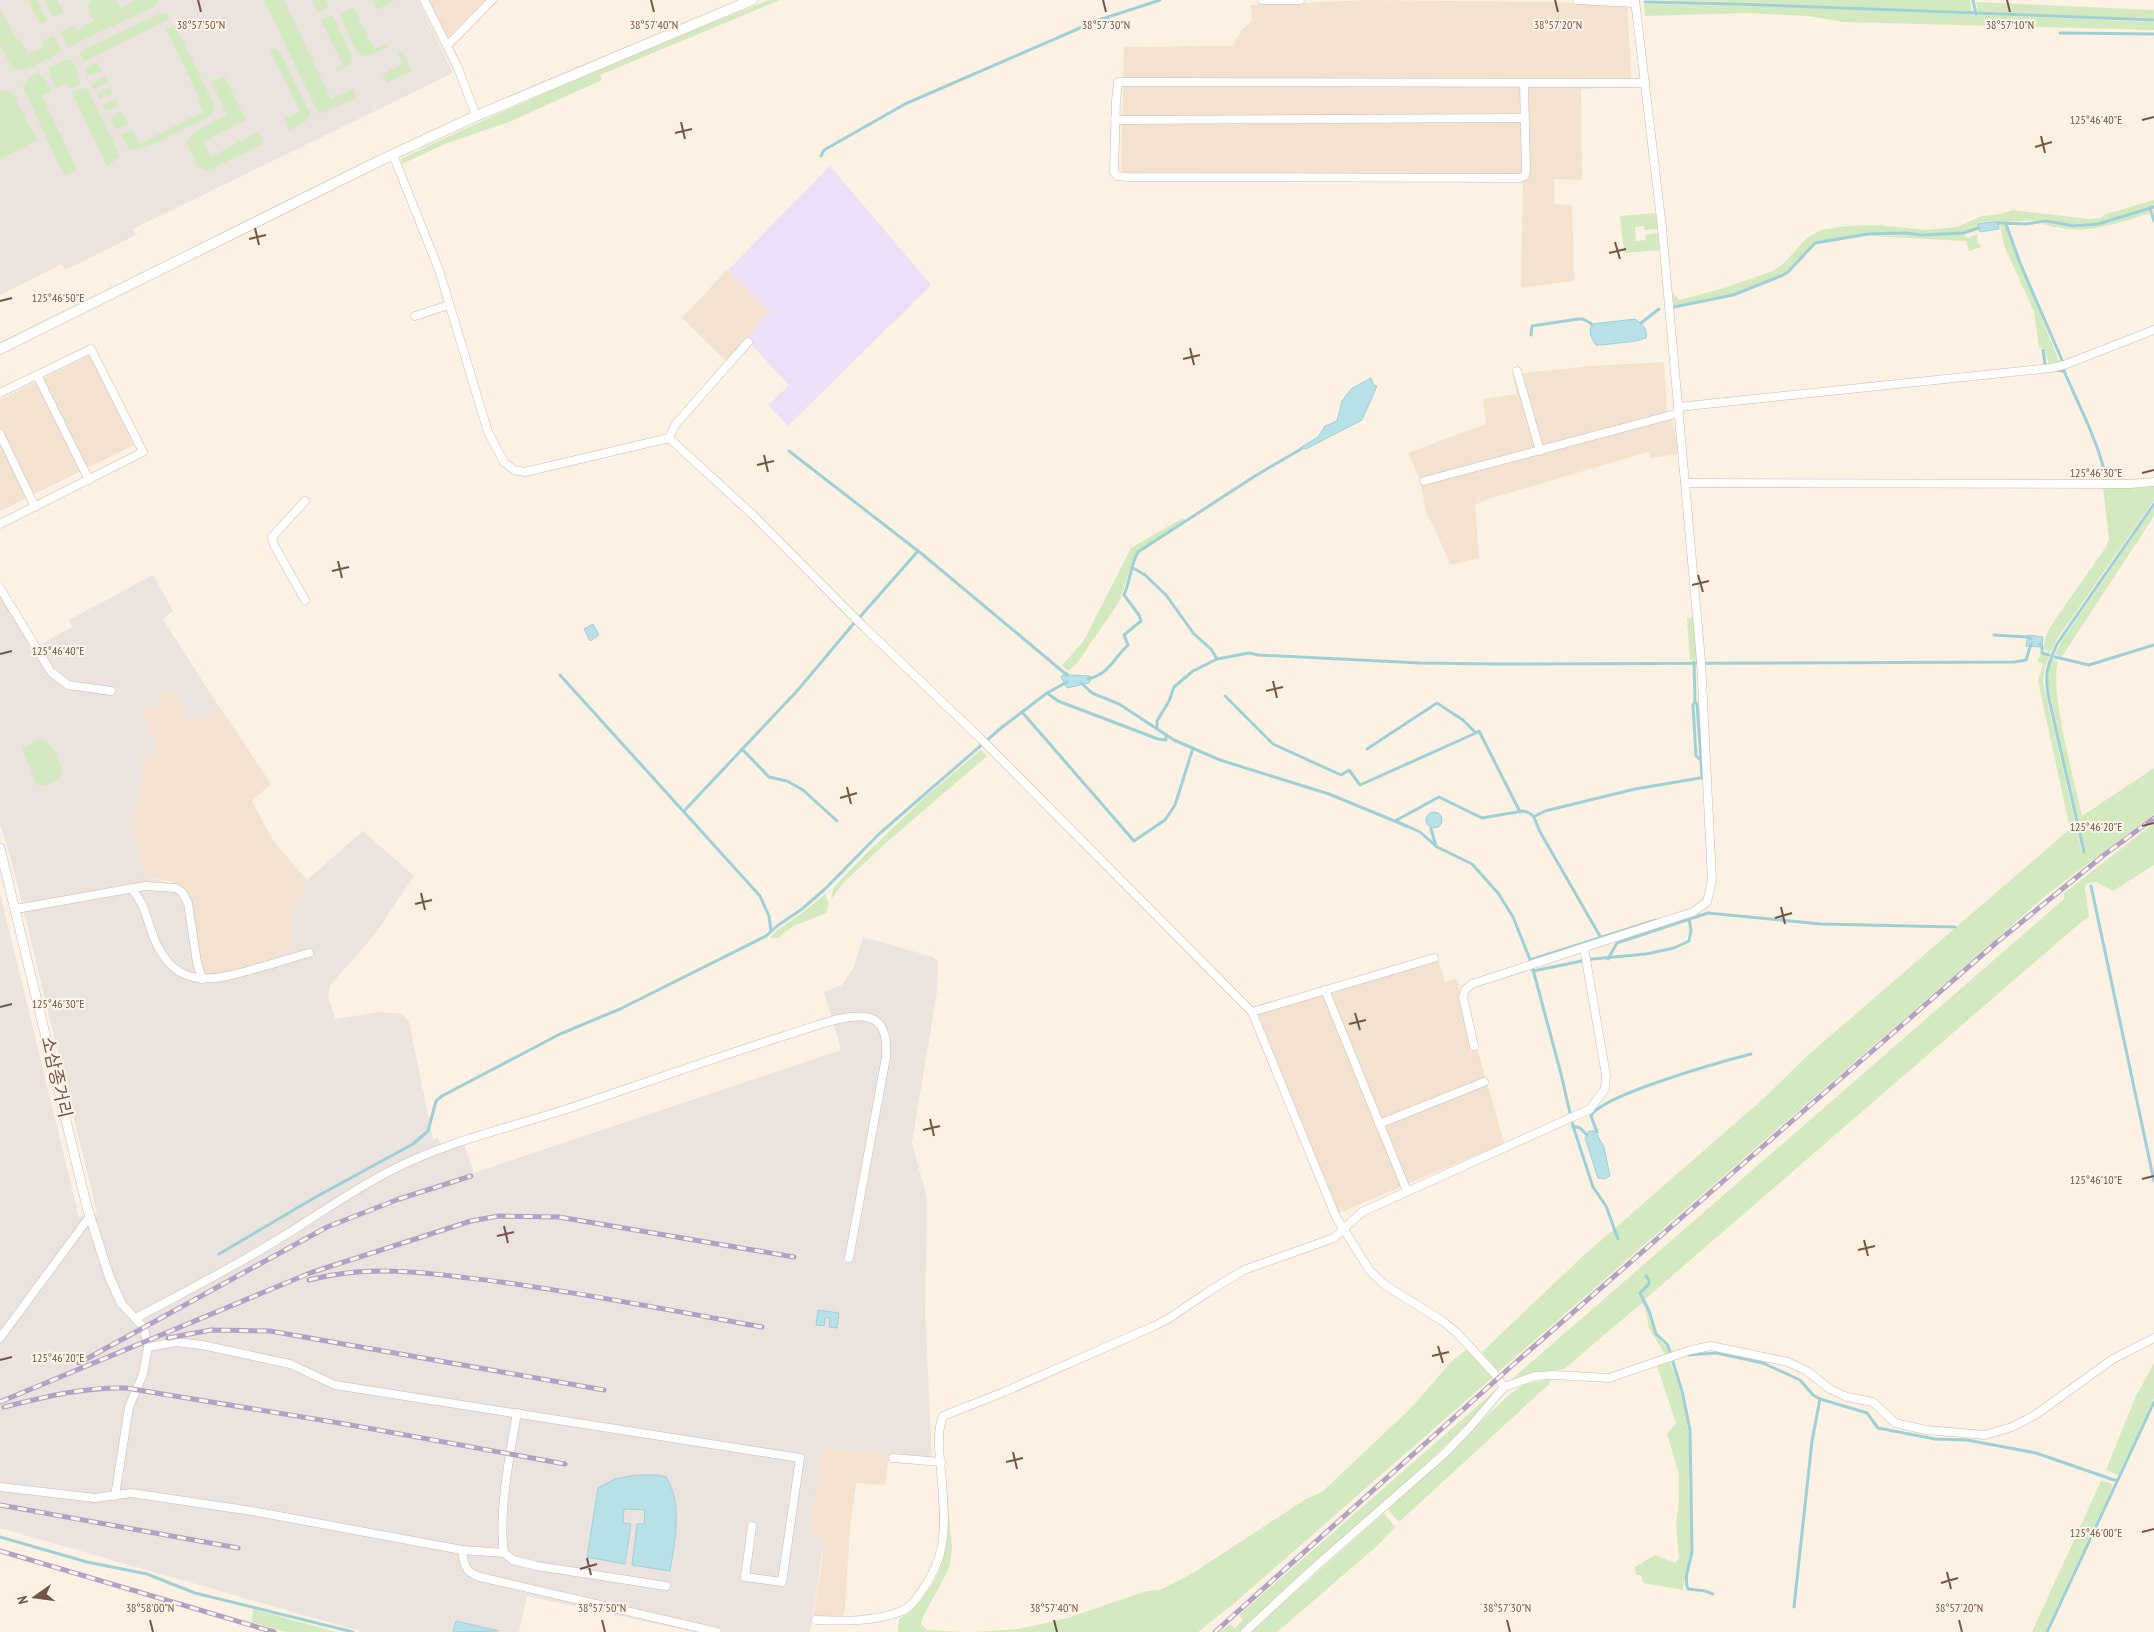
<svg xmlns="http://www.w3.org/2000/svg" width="2154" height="1632" font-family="'PT Sans Narrow','Noto Sans KR',sans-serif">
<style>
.residential{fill:#f4e2d0}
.industrial{fill:#ebe3dd}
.education{fill:#eedff8}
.green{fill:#d3eac1}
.water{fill:#b7e1e6;stroke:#9dd1d7}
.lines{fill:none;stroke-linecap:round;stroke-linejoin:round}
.stream{stroke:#9dd1d7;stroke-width:3}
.minor-casing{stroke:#cfbaac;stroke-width:9}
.tertiary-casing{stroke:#cfbaac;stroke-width:10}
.secondary-casing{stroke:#d2b9a9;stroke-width:11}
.minor{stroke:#fff;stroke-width:8}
.tertiary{stroke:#fff;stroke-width:9}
.secondary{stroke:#fff;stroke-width:10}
.rail-casing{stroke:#b3a1c5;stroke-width:5}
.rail{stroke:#fff5e8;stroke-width:3;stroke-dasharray:9;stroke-linecap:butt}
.ticks{fill:none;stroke:#745648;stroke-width:2}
.labels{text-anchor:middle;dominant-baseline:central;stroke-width:4;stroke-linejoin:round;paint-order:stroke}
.street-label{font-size:18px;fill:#745648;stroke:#fff5e8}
.ticks-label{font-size:12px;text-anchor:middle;fill:#745648;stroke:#fff5e8;stroke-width:4;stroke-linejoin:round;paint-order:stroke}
</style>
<rect width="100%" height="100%" fill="#fcf1e2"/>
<g class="residential">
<polygon points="428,0 485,0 448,37"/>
<polygon points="1367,0 1551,2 1627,5 1632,86 1581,89 1582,180 1554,179 1555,204 1572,205 1574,281 1521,288 1523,185 1519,175 1121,172 1124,47 1233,46 1241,31 1252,21 1251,5"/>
<polygon points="727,270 771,311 726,361 682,318"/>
<polygon points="90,355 134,445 0,511 0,400"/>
<polygon points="1664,362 1667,409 1673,423 1679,454 1650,458 1648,452 1485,500 1475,505 1479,558 1451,565 1426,511 1420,480 1408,453 1486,424 1483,399 1517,394 1513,374 1592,366"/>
<polygon points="173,689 191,722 219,707 228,719 271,784 252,801 272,839 307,880 294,908 293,946 268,962 216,977 207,976 200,964 173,882 144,876 132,820 141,788 144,785 139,763 154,753 142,713 158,694"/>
<polygon points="1438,959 1445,982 1457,979 1471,1049 1477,1048 1504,1143 1339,1213 1258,1014"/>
<polygon points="823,1447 890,1453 885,1485 856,1483 850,1527 845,1609 842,1618 813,1617 823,1554 808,1536"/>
</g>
<g class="industrial">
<polygon points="0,0 418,0 453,73 133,229 136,235 65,270 62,264 0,295"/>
<polygon points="153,575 173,611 163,619 219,707 191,723 173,689 159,694 158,706 142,713 156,742 154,753 139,763 144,786 141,788 132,820 144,876 184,887 194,901 200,964 207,976 216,977 268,962 292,946 294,908 307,880 363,831 414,876 375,934 331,984 328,996 335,1019 381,1012 402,1014 409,1022 433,1139 438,1137 444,1151 464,1145 474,1173 841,1050 824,992 842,985 854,967 863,937 933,957 938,962 937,992 912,1143 927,1198 925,1312 932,1460 890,1456 890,1453 823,1448 808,1536 824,1539 810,1632 695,1632 527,1596 519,1632 363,1632 0,1528 0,893 79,1217 97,1213 11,859 0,824 0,594 21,629 31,650 72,627 69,620"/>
</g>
<polygon class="education" points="830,166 931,285 788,426 768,405 789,385 746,339 770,311 728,270"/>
<g class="green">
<polygon points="28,0 37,0 47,21 40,24"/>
<polygon points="45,0 57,0 63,12 53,17"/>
<polygon points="90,0 116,0 120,8 136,0 159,0 155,6 68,47 61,32 75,25 78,30 94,21 87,5 91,3"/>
<polygon points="264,0 284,0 331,99 354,89 356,96 355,99 319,114"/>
<polygon points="312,0 326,0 328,8 318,13"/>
<polygon points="372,0 394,0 377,10"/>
<path d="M 769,0 L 780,0 L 600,75 L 602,80 L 509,122 L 447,143 L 402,164 L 401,159 C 521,101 645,50 769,0 Z"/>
<polygon points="1645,0 1970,0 1972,12 1969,12 1739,2"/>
<polygon points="1976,2 2154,10 2154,19 1978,12"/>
<polygon points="1644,4 1739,5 2154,22 2154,30 1843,22 1807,16 1745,13 1645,16"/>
<path d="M 0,7 L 17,40 L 20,39 L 28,54 L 45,46 L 42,41 L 54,36 L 62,51 C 49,57 27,73 13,69 L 0,45 Z"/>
<path d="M 353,7 L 374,49 L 389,42 L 387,47 C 377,52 365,61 357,52 L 339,14 Z"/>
<polygon points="161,13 166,13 169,16 169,19 83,62 80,54 83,50"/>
<polygon points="333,15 352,57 350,65 337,71 335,70 343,65 321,20"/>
<path d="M 174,26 L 176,27 L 214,105 L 214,111 L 209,116 C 195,123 142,153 130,150 L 120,135 L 132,130 L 140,144 L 204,112 L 198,101 L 200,99 L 166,29 Z"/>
<polygon points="275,48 280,52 310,114 306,121 289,130 284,120 300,111 270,50"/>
<polygon points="402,51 412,71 387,83 382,75 403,64 398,53"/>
<polygon points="69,59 72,60 79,75 80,84 69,89 66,83 56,88 50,75 49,68"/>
<polygon points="97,62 102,71 87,76 85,68"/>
<polygon points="38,73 45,79 51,91 42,96 77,170 64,176 23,87 28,78"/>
<polygon points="105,76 108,83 93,89 92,83"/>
<polygon points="224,76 246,120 203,141 211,157 258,132 264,143 211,169 205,170 197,165 186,141 195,132 227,115 211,81"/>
<polygon points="110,87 113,94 99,99 97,93"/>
<polygon points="82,88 87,89 89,92 118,152 120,157 107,166 72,93"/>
<polygon points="3,90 8,90 13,94 37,140 0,159 0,91"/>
<polygon points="116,99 119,106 105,111 103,105"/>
<polygon points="122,111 128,124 118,129 114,128 111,120 112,117"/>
<polygon points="2154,200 2154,206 2098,223 2074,225 2045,220 1999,222 1998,220 1978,223 1978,227 1962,232 1948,233 1869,233 1815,242 1794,265 1781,275 1732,294 1674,306 1673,293 1679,300 1724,288 1773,271 1783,264 1807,238 1821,230 1847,226 1877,225 1926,230 1957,227 1982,216 2001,214 2013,210 2090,219 2101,218 2106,214"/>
<path d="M 2149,210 L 2150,213 C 2109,226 2085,236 2042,224 L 2045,223 L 2076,228 L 2098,225 Z"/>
<polygon points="1656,213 1658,229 1645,230 1644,226 1635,227 1636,241 1645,240 1645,235 1658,233 1660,250 1624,253 1620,216"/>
<polygon points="2000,225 2005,225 2060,364 2049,364 2044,348 2039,348 2034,312 2004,245"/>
<polygon points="1964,234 1968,238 1978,234 1977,242 1982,247 1969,251 1966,241 1870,236"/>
<polygon points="2154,484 2154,500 2057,639 2050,653 2043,649 2046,635 2052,624 2106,547 2109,539 2103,487"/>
<polygon points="2154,507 2154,516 2061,658 2055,654 2061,642"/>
<polygon points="1183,518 1185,520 1136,552 1119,602 1077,663 1068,671 1062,665 1083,642 1131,548"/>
<polygon points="1687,618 1693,618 1697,660 1690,660"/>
<path d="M 2041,654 L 2049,657 L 2045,667 L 2043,682 L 2082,853 L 2085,852 L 2047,682 L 2049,666 L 2052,658 L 2058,662 C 2049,689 2075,783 2082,816 L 2154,768 L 2154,814 L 2050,892 L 1498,1372 L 1482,1352 L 1582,1257 L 1764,1098 L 1807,1056 L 2070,829 L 2038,681 L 2043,664 L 2037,661 Z"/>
<path d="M 40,739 C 50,740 61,762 62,772 C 57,781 48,787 37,785 L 22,748 Z"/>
<polygon points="981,750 987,756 888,841 842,884 830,901 834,887 869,851 924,798"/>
<path d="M 2154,823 L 2154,865 L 2113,891 L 2096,882 L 2086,884 L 2085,888 L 2089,917 L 2080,923 L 1643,1301 C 1648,1311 1649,1322 1654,1332 C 1659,1341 1666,1344 1670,1354 L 1666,1356 L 1649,1328 L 1645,1308 L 1642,1303 L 1564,1369 L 1534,1373 L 1512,1379 L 2064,899 L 2064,893 Z"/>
<polygon points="825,894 829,904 826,913 793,926 778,938 770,938 776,931 801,914"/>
<polygon points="1467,1349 1494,1376 1231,1606 1198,1632 976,1632 1017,1629 1043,1624 1067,1618 1147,1591 1160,1590 1193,1573 1306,1499 1322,1492 1411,1408 1452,1361"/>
<path d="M 1670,1362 C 1682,1389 1689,1425 1690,1454 C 1690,1467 1688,1480 1689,1492 C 1690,1511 1694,1548 1689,1565 C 1686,1574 1684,1581 1683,1590 L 1643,1583 L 1641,1575 L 1636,1575 L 1635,1567 L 1655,1555 L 1675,1563 L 1679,1558 L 1676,1524 L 1679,1502 L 1679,1474 L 1667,1434 L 1676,1423 L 1657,1366 Z"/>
<polygon points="2154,1363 2154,1398 2118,1475 2106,1470 2135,1398"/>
<polygon points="1551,1379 1548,1385 1399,1522 1388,1510 1511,1393 1525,1384"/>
<polygon points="1498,1388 1467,1426 1240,1632 1220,1632 1230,1624 1235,1628 1243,1620 1239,1615"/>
<path d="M 942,1437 L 952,1548 L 949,1568 L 923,1617 L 921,1624 L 927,1630 L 962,1632 L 898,1632 L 899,1619 C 903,1615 908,1614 911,1611 C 921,1600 932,1587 938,1574 C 955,1536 944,1478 942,1437 Z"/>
<polygon points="2101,1481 2110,1483 2113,1486 2045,1632 2032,1632"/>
<polygon points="1384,1513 1395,1527 1377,1546 1277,1632 1250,1632"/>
<polygon points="253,1609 336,1632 285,1632 252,1622"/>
</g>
<g class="water">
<polygon points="1998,221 1999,229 1980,232 1978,224"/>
<path d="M 1635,319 C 1642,324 1648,328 1646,338 L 1636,341 L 1602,345 L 1596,345 C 1591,338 1588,331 1592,324 Z"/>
<polygon points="1371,378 1374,385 1377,386 1362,420 1306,449 1300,448 1318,437 1325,426 1337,421 1342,401 1351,389"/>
<polygon points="593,624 599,635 590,641 584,629"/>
<polygon points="2028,635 2043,637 2042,647 2026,646"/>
<polygon points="1066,672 1070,675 1090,676 1091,680 1089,683 1067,688 1061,677"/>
<circle cx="1434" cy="820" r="8"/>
<polygon points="1589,1131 1595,1131 1604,1147 1610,1176 1605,1179 1598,1178 1585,1138"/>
<polygon points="818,1310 839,1313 837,1328 829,1327 830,1318 825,1318 824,1326 816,1325"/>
<path d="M 635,1475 L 657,1475 L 666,1477 C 683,1503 675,1541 670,1571 L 632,1565 L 637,1524 L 644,1524 L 645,1510 L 624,1509 L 623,1523 L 631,1524 L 625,1564 L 587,1557 L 598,1488 L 615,1479 Z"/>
<polygon points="456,1621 499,1631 453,1632"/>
</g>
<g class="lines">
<g class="stream">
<polyline points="1973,0 1976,14"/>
<polyline points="1645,2 1739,4 2154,20"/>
<polyline points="2060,33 2154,34"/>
<polyline points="821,156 824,150 905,104 1096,21 1160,0"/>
<polyline points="2150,208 2154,221"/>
<polyline points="1998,223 2026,224 2045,221 2074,226 2098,224 2154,207"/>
<polyline points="2006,224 2020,263 2065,367 2064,371"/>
<polyline points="1674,307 1733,295 1781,276 1788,272 1815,243 1868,234 1906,233 1921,235 1963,233 1979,228"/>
<polyline points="1641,323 1659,309"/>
<polyline points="1531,335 1532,326 1578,319 1583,319 1592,324"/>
<path d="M 2043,350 L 2045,364 L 2055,370 L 2064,371 C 2079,406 2098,441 2106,478"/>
<polyline points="789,451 922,554 1067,675"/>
<polyline points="1133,568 1145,575 1166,595 1194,634 1211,649 1217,659 1249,653 1258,655 1420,663 1497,664 2014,662 2026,660 2031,644"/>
<polyline points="859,618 918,551"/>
<polyline points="1994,635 2028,637 2031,639"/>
<polyline points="2040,644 2042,647 2042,653 2049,655"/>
<polyline points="2055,657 2089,665 2154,645"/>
<polyline points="1694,662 1695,702 1693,705 1696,756 1701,760 1702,777"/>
<polyline points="560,675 760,896 769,916 771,931"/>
<path d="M 1088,679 C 1109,674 1114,658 1128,645 L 1124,635 L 1141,621 L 1139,615 L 1124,595 C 1130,582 1131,563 1138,552 L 1255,476 L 1301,449"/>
<polyline points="1081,683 1092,693 1119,704 1174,740 1220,760 1329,794 1409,827 1420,832 1437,847 1472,864 1498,893 1513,917 1531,962 1561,1074 1573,1126 1593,1187 1606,1206 1618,1239"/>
<polyline points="1047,693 1058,701 1158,739 1166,740 1166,737"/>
<polyline points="1225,696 1273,744 1341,775 1349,770 1360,785 1476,733"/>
<polyline points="1695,702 1697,704 1701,759"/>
<polyline points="1022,712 1134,841 1165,820 1175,805 1193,748"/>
<polyline points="1157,729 1157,721 1169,701 1174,687 1193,671 1217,659"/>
<polyline points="742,749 769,777 787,781 803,790 837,821"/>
<polyline points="1367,749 1437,703 1463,720 1476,733 1479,731 1520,812"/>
<polyline points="684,811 797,691 855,622"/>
<polyline points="1535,816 1545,811 1635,789 1706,777"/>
<path d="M 1395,821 L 1439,797 L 1482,818 L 1523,811 C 1535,813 1535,820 1539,830 L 1601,938"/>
<polyline points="1431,829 1436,846"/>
<path d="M 2084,852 L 2049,699 C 2044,675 2047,666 2057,644 L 2154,504"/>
<polyline points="2091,886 2154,1181"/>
<polyline points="1608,959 1617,943 1708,913 1821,924 1955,927"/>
<polyline points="1530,960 1656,920"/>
<polyline points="1533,971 1592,959 1646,954 1674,948 1689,941 1691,930 1689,919"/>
<polyline points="1573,1126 1580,1128 1587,1135"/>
<path d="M 1597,1132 L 1591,1116 C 1601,1095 1724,1061 1751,1054"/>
<polyline points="219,1254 314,1198 413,1144 428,1131 436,1101 442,1096 560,1034 620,1009 766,936 777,926 802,909 825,889 879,834 1001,728 1047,693 1067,682"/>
<polyline points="1646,1276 1649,1280 1649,1284 1640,1293 1649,1311 1656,1334 1667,1344 1671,1354"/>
<polyline points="1689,1355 1716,1353 1763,1363 1800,1380 1813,1395 1820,1399 1867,1413 1878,1428 1935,1439 1967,1440 2036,1453 2117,1481"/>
<path d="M 1672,1359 L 1682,1391 L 1690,1430 L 1692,1550 C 1691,1563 1683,1577 1688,1589 L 1705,1591 L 1713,1594"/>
<polyline points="0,1537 87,1562 147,1574 195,1593 353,1632"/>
<polyline points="1794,1607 1812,1441 1820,1399"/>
<polyline points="2047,1632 2154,1402"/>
</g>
<g class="minor-casing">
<g id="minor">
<polyline points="424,0 458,68 476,116"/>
<polyline points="1262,0 1300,0"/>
<polyline points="1577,0 1635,3"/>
<polyline points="447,46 492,0"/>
<polyline points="1524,84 1526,171 1525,176 1519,178 1128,177 1117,176 1114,172 1116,101 1118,82 1645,83"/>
<polyline points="1115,120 1525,118"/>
<polyline points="393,155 439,270 488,432 504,462 514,470 525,472 669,438 752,514 865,628 981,739 1252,1012"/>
<polyline points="415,316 449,305"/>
<polyline points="1517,371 1540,451"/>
<polyline points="37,375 89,480"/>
<polyline points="0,393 91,349 143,452 0,524"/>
<polyline points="1678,407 2051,368 2064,365 2154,330"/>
<polyline points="0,434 35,507"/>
<polyline points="669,438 675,425 748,342"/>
<polyline points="1424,481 1679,413"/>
<polyline points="1685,483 2130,484 2154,482"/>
<polyline points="305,501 272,537 274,545 305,600"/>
<polyline points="0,588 51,672 68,685 111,691"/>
<path d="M 131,888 C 148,907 147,926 158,947 C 180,990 216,980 254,969 C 273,964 291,958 309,953"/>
<polyline points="16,909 145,886 176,888 182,892 188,903 197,962 202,979"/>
<polyline points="1434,958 1252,1012 1336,1217 1370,1271 1385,1285 1444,1322 1457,1333 1494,1373 1504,1387 1535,1376 1554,1375 1609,1378 1691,1350 1711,1346 1788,1362 1807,1371 1830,1389 1847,1397 1873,1402 1895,1423 1926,1430 1985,1435 2012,1427 2035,1415 2113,1359 2154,1338"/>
<polyline points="1325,990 1407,1191"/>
<polyline points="1474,1046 1463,997 1465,990 1472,984 1693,912 1707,902 1712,880 1701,661 1662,228 1635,0"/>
<polyline points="1379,1124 1484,1082"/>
<path d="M 136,1318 C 183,1293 232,1268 277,1240 C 315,1217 351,1191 390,1171 C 447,1141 509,1128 570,1108 C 642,1084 714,1058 787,1035 C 808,1029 849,1011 870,1018 C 886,1023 887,1043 886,1057 L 849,1258"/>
<polyline points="0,1338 90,1216"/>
<polyline points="148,1347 177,1342 202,1345 290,1364 335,1385 800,1458 782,1582 745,1577 752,1526"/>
<polyline points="893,1458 941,1462"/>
<polyline points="0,1487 95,1498 131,1493 252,1511 462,1550 504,1553 513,1560 537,1566 666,1586"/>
<polyline points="115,1496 129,1407 143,1374 148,1347 144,1328 121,1303"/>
<path d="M 462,1550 C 464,1565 465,1572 480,1577 L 717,1632"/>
<path d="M 504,1553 C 498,1514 510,1453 517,1413"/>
<path d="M 816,1620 C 844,1621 873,1622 899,1612 C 910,1608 915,1601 921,1592 C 948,1555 945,1527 942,1483 C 941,1462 935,1436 943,1416 L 1004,1392 L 1152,1327 L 1168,1319 L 1208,1292 L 1244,1270 L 1334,1238 L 1362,1212 L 1590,1109 L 1605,1089 L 1606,1075 L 1584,948"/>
<polyline points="1245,1632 1315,1567 1444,1454 1470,1427 1504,1387"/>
</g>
</g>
<g class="tertiary-casing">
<polyline id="tertiary" points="0,848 87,1207 109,1276 121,1303"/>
</g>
<g class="secondary-casing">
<polyline id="secondary" points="0,349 381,160 476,116 752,0"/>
</g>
<use href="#minor" class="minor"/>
<use href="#tertiary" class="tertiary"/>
<use href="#secondary" class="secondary"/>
<g class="rail-casing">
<g id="rail">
<path d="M 309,1280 C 374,1263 436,1274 501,1282 C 588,1294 675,1311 762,1327"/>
<polyline points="168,1338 211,1330 270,1331 604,1390"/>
<polyline points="79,1363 327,1227 399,1199 471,1176"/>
<polyline points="0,1402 310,1273 471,1221 499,1216 559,1217 794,1257"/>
<path d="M 4,1407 C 45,1397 83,1387 126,1388 L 345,1424 L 565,1464"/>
<polyline points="0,1505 238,1548"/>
<polyline points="0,1551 274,1632"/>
<polyline points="1215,1632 1515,1363 1997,942 2104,855 2154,818"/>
</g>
</g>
<use href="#rail" class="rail"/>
</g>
<path class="ticks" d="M 198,0 L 201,12M 651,0 L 654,12M 1103,0 L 1106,12M 1555,0 L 1558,12M 2007,0 L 2010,12M 2142,120 L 2154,117M 681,122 L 685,139M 675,133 L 692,129M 2041,136 L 2045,153M 2035,147 L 2052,142M 255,228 L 259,245M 249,239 L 266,235M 1615,242 L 1620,259M 1609,253 L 1626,249M 0,301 L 12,298M 1190,348 L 1194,365M 1183,359 L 1200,355M 764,455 L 768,472M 757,465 L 774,461M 2142,473 L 2154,470M 338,561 L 342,578M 332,571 L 349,567M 1698,575 L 1703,592M 1692,585 L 1709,581M 0,654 L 12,651M 1273,681 L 1277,698M 1266,691 L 1283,687M 847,787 L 851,804M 840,798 L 857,793M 2142,826 L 2154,823M 421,893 L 425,910M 415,904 L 432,900M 1781,907 L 1785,924M 1775,918 L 1792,913M 0,1007 L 12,1004M 1355,1013 L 1360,1030M 1349,1024 L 1366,1020M 930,1119 L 934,1136M 923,1130 L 940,1126M 2142,1179 L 2154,1176M 504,1226 L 508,1243M 497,1236 L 514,1232M 1864,1240 L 1868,1256M 1858,1250 L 1875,1246M 1438,1346 L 1443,1363M 1432,1356 L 1449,1352M 0,1360 L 12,1357M 1013,1452 L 1017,1469M 1006,1462 L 1023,1458M 2142,1532 L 2154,1529M 587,1558 L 591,1575M 580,1569 L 597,1564M 1947,1572 L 1951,1589M 1941,1583 L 1958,1578M 150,1620 L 153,1632M 602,1620 L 605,1632M 1054,1620 L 1057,1632M 1507,1620 L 1510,1632M 1959,1620 L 1962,1632"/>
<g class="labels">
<g class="street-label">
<text transform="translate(57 1077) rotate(77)">소삼종거리</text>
</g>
</g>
<g class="ticks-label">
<text x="2010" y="29">38°57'10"N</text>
<text x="201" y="29">38°57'50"N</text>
<text x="654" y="29">38°57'40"N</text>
<text x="1106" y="29">38°57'30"N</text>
<text x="1558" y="29">38°57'20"N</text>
<text x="2096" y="124">125°46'40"E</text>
<text x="58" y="302">125°46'50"E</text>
<text x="2096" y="477">125°46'30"E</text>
<text x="58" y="655">125°46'40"E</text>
<text x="2096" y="831">125°46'20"E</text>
<text x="58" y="1008">125°46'30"E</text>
<text x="2096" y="1184">125°46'10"E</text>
<text x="58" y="1362">125°46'20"E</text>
<text x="2096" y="1537">125°46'00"E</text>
<text x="150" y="1612">38°58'00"N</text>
<text x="602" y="1612">38°57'50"N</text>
<text x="1054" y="1612">38°57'40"N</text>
<text x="1507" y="1612">38°57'30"N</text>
<text x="1959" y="1612">38°57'20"N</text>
</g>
<g transform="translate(35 1597) rotate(256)" stroke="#fff5e8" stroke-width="4" paint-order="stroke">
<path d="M0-4L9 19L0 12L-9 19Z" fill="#745648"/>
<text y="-8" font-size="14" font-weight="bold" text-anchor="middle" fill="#745648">N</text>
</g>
</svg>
